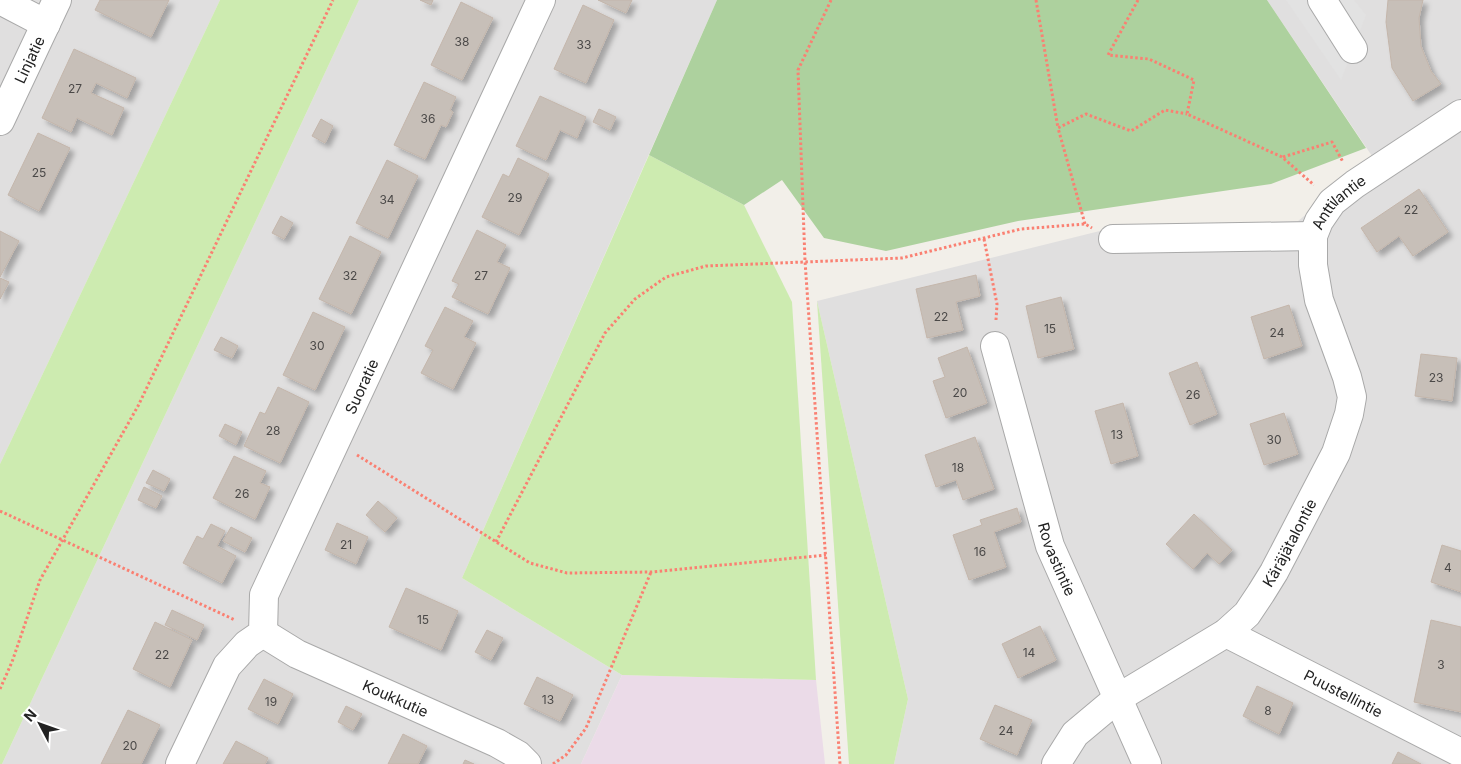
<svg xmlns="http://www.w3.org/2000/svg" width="1461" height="764" font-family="Inter,sans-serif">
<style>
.residential{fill:#e0dfdf}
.industrial{fill:#ebdbe8}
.grass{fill:#cdebb0}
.forest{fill:#add19e}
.parking{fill:#e2e2e2}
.building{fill:#c7bfb8;stroke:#c4b6ab;filter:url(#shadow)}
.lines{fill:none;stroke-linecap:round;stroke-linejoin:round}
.minor-casing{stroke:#a9a9a9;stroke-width:30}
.path{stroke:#fa8072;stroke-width:3;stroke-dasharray:2.5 2.5;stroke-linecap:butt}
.minor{stroke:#fff;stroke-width:28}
.labels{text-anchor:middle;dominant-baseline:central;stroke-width:5;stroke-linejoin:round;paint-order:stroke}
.number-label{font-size:12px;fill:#4b4948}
.street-label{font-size:15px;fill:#222;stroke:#fff}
</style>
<defs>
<filter id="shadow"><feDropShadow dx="4.5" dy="4.5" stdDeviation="2.5" flood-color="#0004"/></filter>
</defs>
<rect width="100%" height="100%" fill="#f2efe9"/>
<g class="residential">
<polygon points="0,0 220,0 0,464"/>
<polygon points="359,0 717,0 462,578 622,675 581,764 2,764"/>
<polygon points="1267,0 1461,0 1461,764 894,764 908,699 817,301 1120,226 1298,221 1374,159"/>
</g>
<polygon class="industrial" points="622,675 816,680 825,764 581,764"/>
<g class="grass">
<polygon points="220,0 359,0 2,764 0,764 0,464"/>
<polygon points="649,155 744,205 792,302 816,680 622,675 462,578"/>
<polygon points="817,301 908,699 894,764 849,764"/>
</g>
<polygon class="forest" points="717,0 1267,0 1366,148 1271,184 1018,221 886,251 824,238 782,180 744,205 649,155"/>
<polygon class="parking" points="1286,0 1354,0 1366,15 1341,80"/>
<g class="building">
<polygon points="100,0 169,0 151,37 95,10"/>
<polygon points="420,0 433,0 431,5"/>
<polygon points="598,0 632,0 626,13"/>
<polygon points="1388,0 1423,0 1419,18 1421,46 1431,71 1441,84 1413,101 1392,68 1386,22"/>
<polygon points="461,2 493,18 462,80 431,65"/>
<polygon points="583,5 614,20 586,83 554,69"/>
<polygon points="74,49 136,78 127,98 96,83 91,93 124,108 112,135 77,118 71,132 42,118"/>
<polygon points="424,82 456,97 450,110 453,112 446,127 441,125 425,159 394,145"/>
<polygon points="540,96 586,117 577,138 560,130 546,160 516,146"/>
<polygon points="599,109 616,117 610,130 593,122"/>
<polygon points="321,119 333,126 325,143 312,136"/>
<polygon points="38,133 70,148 39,211 8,195"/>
<polygon points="518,158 549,174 519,235 482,217 503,174 509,177"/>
<polygon points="387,160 418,176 388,238 356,223"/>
<polygon points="1419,189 1448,232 1413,256 1399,236 1377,252 1361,228"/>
<polygon points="281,216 293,223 284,239 272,233"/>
<polygon points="477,230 506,245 497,262 510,268 488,314 452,297 459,284 452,281"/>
<polygon points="0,231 19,241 0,277"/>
<polygon points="350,236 381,252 351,314 319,299"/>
<polygon points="976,275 980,296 956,302 963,330 927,338 916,289"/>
<polygon points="0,278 9,282 0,299"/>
<polygon points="1061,297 1074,349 1038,358 1026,306"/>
<polygon points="1289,305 1302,346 1264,359 1251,317"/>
<polygon points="445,307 473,321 464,337 476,343 453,389 421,373 433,350 425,346"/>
<polygon points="313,312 345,327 315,390 283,375"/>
<polygon points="221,337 238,346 232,358 214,350"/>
<polygon points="967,347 987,403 946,418 933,381 945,377 938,358"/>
<polygon points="1421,354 1457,358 1452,401 1415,396"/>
<polygon points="1197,362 1217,414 1190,425 1169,373"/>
<polygon points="278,387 309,402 280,463 244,446 260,412 265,414"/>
<polygon points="1123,403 1138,456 1111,464 1095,411"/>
<polygon points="1284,413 1298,454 1264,465 1250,424"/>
<polygon points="225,424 242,432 236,445 219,436"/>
<polygon points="975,437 994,489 963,500 956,480 936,487 925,455"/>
<polygon points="234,456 266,471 260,483 270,487 255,519 213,498"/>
<polygon points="153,470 170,479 164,491 146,483"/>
<polygon points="144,487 162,496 156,508 138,500"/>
<polygon points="378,501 397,518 385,532 366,515"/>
<polygon points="1017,508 1021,522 994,532 1006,567 969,580 953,535 982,525 980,520"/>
<polygon points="1194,514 1232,550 1219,564 1207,553 1193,569 1166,544"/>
<polygon points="337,523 368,537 356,564 325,550"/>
<polygon points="211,524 225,531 217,546 236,556 222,583 183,563 197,536 203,539"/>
<polygon points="231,527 252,538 245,552 223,541"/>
<polygon points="1442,545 1461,551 1461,592 1431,582"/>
<polygon points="406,588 458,611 441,650 389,627"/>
<polygon points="172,610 204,625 197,640 165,625"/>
<polygon points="1431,620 1461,627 1461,712 1414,702"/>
<polygon points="155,622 192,640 170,687 133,669"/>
<polygon points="1040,626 1056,660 1018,678 1002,644"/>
<polygon points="487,630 503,638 491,660 475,652"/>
<polygon points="537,677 573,695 560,721 524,704"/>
<polygon points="264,679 293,694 278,724 248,709"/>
<polygon points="1257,686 1293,703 1279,734 1243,716"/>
<polygon points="995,705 1032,720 1017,755 980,739"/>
<polygon points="346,706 362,714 353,730 338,722"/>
<polygon points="128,710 160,725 141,764 101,764"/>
<polygon points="403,734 427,746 418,764 388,764"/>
<polygon points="236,741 268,758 265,764 223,764"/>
<polygon points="1398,752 1421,764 1392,764"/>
<polygon points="465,760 474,764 463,764"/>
</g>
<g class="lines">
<g class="minor-casing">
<g id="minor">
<polyline points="0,0 46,24"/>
<polyline points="1322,0 1353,49"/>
<path id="s1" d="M 0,121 L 57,0"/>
<polyline points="1113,239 1313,236"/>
<path id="s2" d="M 995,346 L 1050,546 L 1147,764"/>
<path id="s3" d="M 263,633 L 297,654 L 497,743 L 518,755 L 527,764"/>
<path id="s4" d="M 1226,633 L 1461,753"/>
<path id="s5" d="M 180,764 L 227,666 L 247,644 L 263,633 L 264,595 L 541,0"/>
<path id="s6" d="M 1056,764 L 1075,734 L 1118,698 L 1226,633 L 1247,614 L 1261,593 L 1274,572 L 1336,453 L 1349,414 L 1352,397 L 1347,377 L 1319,300 L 1313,265 L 1313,236 L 1319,221 L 1332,202 L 1355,184 L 1461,114"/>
</g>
</g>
<g class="path">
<polyline points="831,0 798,70 805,261 840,764"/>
<polyline points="1036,0 1058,128"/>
<polyline points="1138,0 1108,55 1149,59 1194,80 1187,114 1282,157 1314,185"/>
<polyline points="1283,157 1332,142 1343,162"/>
<polyline points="1085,224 1058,128 1086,114 1131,131 1165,110 1187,114"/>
<polyline points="984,239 997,304 996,320"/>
<polyline points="357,455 530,563 567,573 651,572 826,555"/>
<polyline points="0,511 235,620"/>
<polyline points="496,542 605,333 635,299 666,277 706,266 902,258 1021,229 1085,224 1092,228"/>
<polyline points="0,689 12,662 40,580 138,406 333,0"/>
<polyline points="553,764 566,755 586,728 651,572"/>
</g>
<use href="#minor" class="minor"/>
</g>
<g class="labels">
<g class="number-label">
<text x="462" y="41">38</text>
<text x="584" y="44">33</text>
<text x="75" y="88">27</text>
<text x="428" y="118">36</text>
<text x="39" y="172">25</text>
<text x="515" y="197">29</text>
<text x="387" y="199">34</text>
<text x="1411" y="209">22</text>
<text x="350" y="275">32</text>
<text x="481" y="275">27</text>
<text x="941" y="316">22</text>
<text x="1050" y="328">15</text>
<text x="1277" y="332">24</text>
<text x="317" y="345">30</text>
<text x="1436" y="377">23</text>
<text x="960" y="392">20</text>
<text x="1193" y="394">26</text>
<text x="273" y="430">28</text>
<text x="1117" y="434">13</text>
<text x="1274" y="439">30</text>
<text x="958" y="467">18</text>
<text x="242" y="493">26</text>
<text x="346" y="544">21</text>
<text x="980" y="551">16</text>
<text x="1448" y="567">4</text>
<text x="423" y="619">15</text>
<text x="1029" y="652">14</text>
<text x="162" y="654">22</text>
<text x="1441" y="664">3</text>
<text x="548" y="699">13</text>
<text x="271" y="701">19</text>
<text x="1268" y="710">8</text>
<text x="1006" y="730">24</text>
<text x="130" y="745">20</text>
</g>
<g class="street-label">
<text stroke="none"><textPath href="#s1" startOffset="68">Linjatie</textPath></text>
<text stroke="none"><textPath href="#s6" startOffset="699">Anttilantie</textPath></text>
<text stroke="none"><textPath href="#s5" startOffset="426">Suoratie</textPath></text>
<text stroke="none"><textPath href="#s6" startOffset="329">Käräjätalontie</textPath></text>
<text stroke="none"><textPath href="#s2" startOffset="222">Rovastintie</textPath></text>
<text stroke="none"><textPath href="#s4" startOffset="132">Puustellintie</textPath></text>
<text stroke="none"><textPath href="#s3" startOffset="148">Koukkutie</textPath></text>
</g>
</g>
<g transform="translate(40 724) rotate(311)" stroke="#ffffff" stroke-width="4" paint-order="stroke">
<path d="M0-4L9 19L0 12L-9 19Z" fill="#222222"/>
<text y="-8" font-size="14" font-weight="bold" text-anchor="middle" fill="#222222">N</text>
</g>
</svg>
